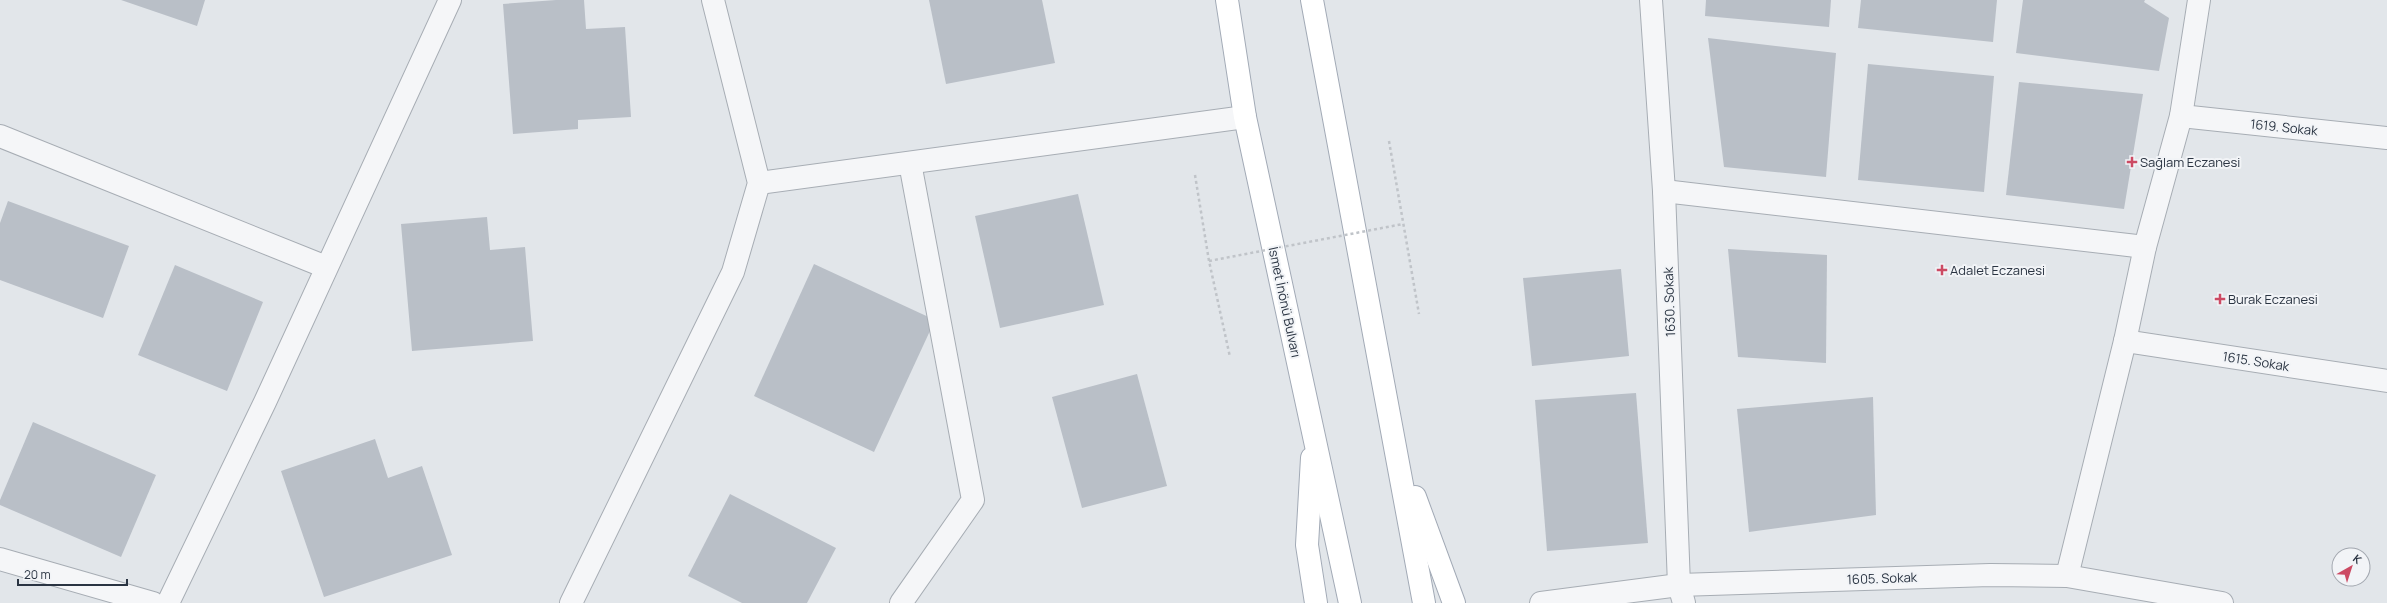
<svg xmlns="http://www.w3.org/2000/svg" width="2387" height="603" font-family="Manrope,sans-serif">
<style>
.building{fill:#b9bfc7}
.lines{fill:none;stroke-linecap:round;stroke-linejoin:round}
.street-casing{stroke:#a7adb4;stroke-width:24}
.primary-casing{stroke:#a2aab6;stroke-width:24}
.path{stroke:#c0c4c9;stroke-width:2.5;stroke-dasharray:3 3;stroke-linecap:butt}
.street{stroke:#f5f6f8;stroke-width:22}
.primary{stroke:#fff;stroke-width:22}
.path-bridge{stroke:#c0c4c9;stroke-width:2.5;stroke-dasharray:3 3;stroke-linecap:butt}
.poi-dot{fill:#cc4a63;stroke:#f2f4f7;stroke-width:1.5}
.labels{text-anchor:middle;dominant-baseline:central;stroke-width:4;stroke-linejoin:round;paint-order:stroke}
.street-label{font-size:13px;fill:#2a3442;stroke:#f2f4f7}
.poi-label{font-size:13px;fill:#2a3442;stroke:#f2f4f7;text-anchor:start}
</style>
<rect width="100%" height="100%" fill="#e2e6ea"/>
<g class="building">
<polygon points="121,0 205,0 197,26"/>
<polygon points="556,0 584,0 586,29 625,27 631,117 578,120 578,129 513,134 503,4"/>
<polygon points="929,0 1042,0 1055,63 946,84"/>
<polygon points="1706,0 1831,0 1829,27 1705,16"/>
<polygon points="1861,0 1997,0 1993,42 1858,28"/>
<polygon points="2023,0 2145,0 2144,2 2169,18 2159,71 2016,53"/>
<polygon points="1708,38 1836,53 1826,177 1724,167"/>
<polygon points="1868,64 1994,76 1984,192 1858,180"/>
<polygon points="2019,82 2143,94 2124,209 2006,195"/>
<polygon points="1078,194 1104,305 1000,328 975,216"/>
<polygon points="8,201 129,246 103,318 0,280 0,223"/>
<polygon points="487,217 490,250 525,247 533,341 412,351 401,224"/>
<polygon points="1728,249 1827,255 1826,363 1738,357"/>
<polygon points="814,264 935,320 874,452 754,396"/>
<polygon points="175,265 263,302 227,391 138,355"/>
<polygon points="1621,269 1629,356 1532,366 1523,278"/>
<polygon points="1137,374 1167,486 1082,508 1052,397"/>
<polygon points="1636,393 1648,543 1547,551 1535,400"/>
<polygon points="1873,397 1876,515 1749,532 1737,409"/>
<polygon points="33,422 156,475 121,557 0,505 0,500"/>
<polygon points="375,439 388,478 422,466 452,555 324,597 281,471"/>
<polygon points="730,494 836,548 807,603 742,603 688,576"/>
</g>
<g class="lines">
<g class="street-casing">
<g id="street">
<polyline points="1651,0 1664,191 1679,585 1684,603"/>
<polyline points="2181,116 2387,138"/>
<polyline points="0,136 326,267"/>
<polyline points="759,183 1245,117"/>
<polyline points="1664,191 2145,247"/>
<polyline points="2125,341 2387,381"/>
<polyline points="0,559 153,603"/>
<polyline points="2067,576 2125,341 2145,247 2181,116 2199,0"/>
<polyline points="168,603 265,402 450,0"/>
<polyline points="571,603 733,272 759,183 713,0"/>
<polyline points="901,603 973,500 910,163"/>
<polyline points="1541,603 1679,585 1990,575 2067,576 2222,603"/>
</g>
</g>
<g class="primary-casing">
<g id="primary">
<polyline points="1227,0 1245,117 1350,603"/>
<polyline points="1312,0 1424,603"/>
<polyline points="1312,458 1307,545 1316,603"/>
<polyline points="1415,497 1454,603"/>
</g>
</g>
<g class="path">
<polyline points="1389,141 1419,314"/>
<polyline points="1195,175 1209,261 1230,357"/>
</g>
<use href="#street" class="street"/>
<use href="#primary" class="primary"/>
<polyline class="path-bridge" points="1209,261 1403,224"/>
</g>
<g class="poi-dot">
<path d="M2130 156h4v4h4v4h-4v4h-4v-4h-4v-4h4z"/>
<path d="M1940 264h4v4h4v4h-4v4h-4v-4h-4v-4h4z"/>
<path d="M2218 293h4v4h4v4h-4v4h-4v-4h-4v-4h4z"/>
</g>
<g class="labels">
<g class="street-label">
<text transform="translate(2284 127) rotate(6)">1619. Sokak</text>
<text transform="translate(1285 302) rotate(78)">İsmet İnönü Bulvarı</text>
<text transform="translate(1669 302) rotate(-92)">1630. Sokak</text>
<text transform="translate(2256 361) rotate(9)">1615. Sokak</text>
<text transform="translate(1882 578) rotate(-2)">1605. Sokak</text>
</g>
<g class="poi-label">
<text x="2140" y="162">Sağlam Eczanesi</text>
<text x="1950" y="270">Adalet Eczanesi</text>
<text x="2228" y="299">Burak Eczanesi</text>
</g>
</g>
<g transform="translate(2351 567) rotate(39)"><circle r="19" fill="#f2f4f7" stroke="#a2a7af"/>
<path d="M0-3L7 15L0 10L-7 15Z" fill="#cc4a63"/>
<text y="-6" font-size="11" font-weight="bold" text-anchor="middle" fill="#2a3442">K</text>
</g>
<path d="M18 579v6h109v-6" fill="none" stroke="#2a3442" stroke-width="2"/>
<text x="24" y="579" font-size="12" fill="#2a3442" stroke="#f2f4f7" stroke-width="3" paint-order="stroke">20 m</text>
</svg>
